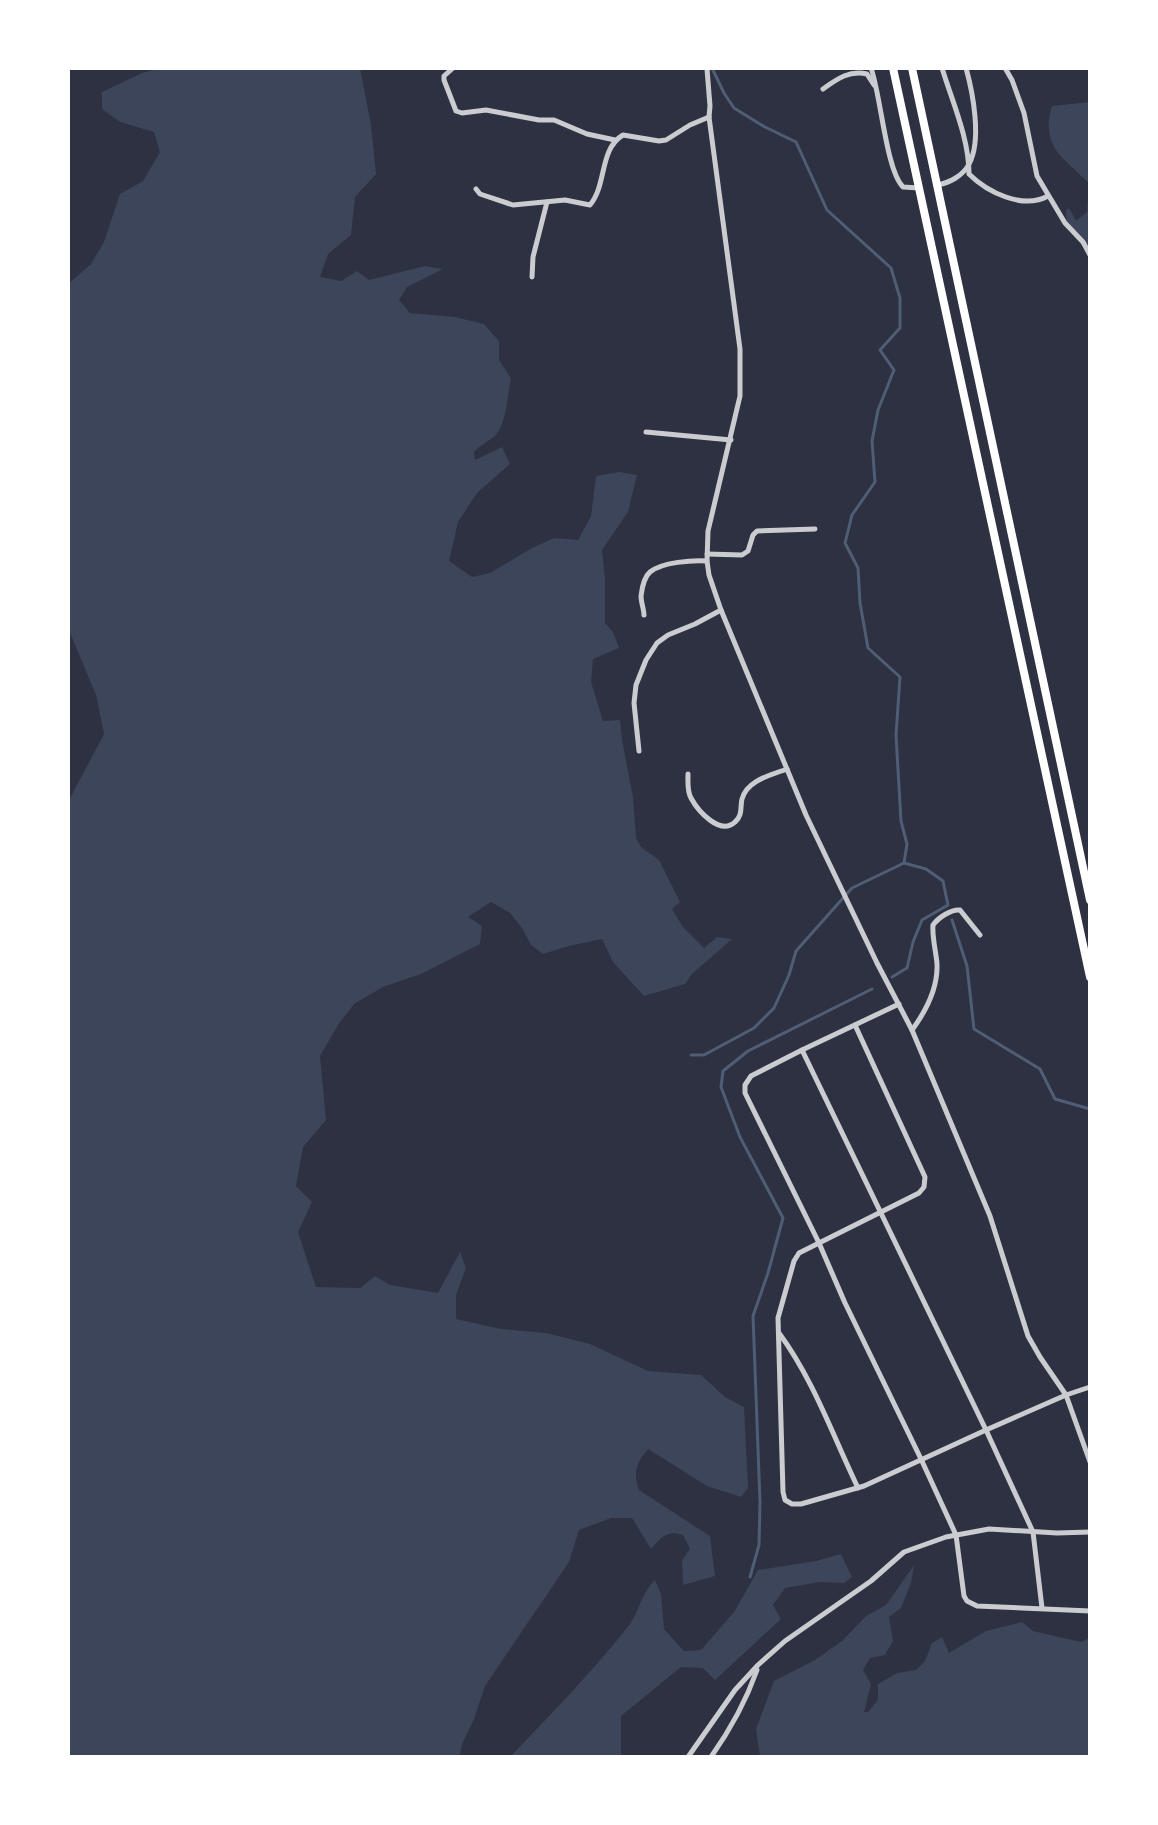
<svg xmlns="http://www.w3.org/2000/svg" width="1158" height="1825" font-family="Ubuntu,sans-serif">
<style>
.green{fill:#3c4559}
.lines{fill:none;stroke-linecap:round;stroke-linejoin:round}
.stream{stroke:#4f5d75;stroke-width:3}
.minor{stroke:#caccd0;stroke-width:5}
.primary{stroke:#fff;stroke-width:8}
</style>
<rect width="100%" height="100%" fill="#2d3142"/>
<g class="green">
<path d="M 161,68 L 360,68 L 371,125 L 376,174 L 355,197 L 351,235 L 328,254 L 320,277 L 341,281 L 357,271 L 369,280 L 425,266 L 443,269 L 407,287 L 399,300 L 410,313 L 455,317 L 484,324 L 499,341 L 499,360 L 511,378 C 508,393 506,425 495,436 C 488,442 480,445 474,452 L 475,460 L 502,447 L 510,464 L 477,493 L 458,522 L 449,561 L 472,577 L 490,573 L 532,548 L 554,538 L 578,540 L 591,516 L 596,476 L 619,472 L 637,475 L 628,512 L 602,550 L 605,578 L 605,623 L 613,632 L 619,648 L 593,659 L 591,682 L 603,721 L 620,720 L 622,740 L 633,797 L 636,838 L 641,847 L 659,860 L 680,902 L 672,909 L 683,927 L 704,948 L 717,937 L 732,939 L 692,974 L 685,984 L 644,996 L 613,962 L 602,939 L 569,946 L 543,954 L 531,945 L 522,928 L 510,913 L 491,902 L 468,917 L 482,926 L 480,944 L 421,974 L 383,987 L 354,1004 L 338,1025 L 320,1056 L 326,1120 L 303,1147 L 296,1186 L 312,1202 L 298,1232 L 316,1287 L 360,1288 L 375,1276 L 390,1285 L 438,1293 L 460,1252 L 466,1268 L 456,1295 L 456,1319 L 501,1329 L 546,1333 L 590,1344 L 648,1371 L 701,1375 L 725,1397 L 744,1407 L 748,1488 L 741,1497 L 707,1486 L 648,1449 C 636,1463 633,1472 639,1490 L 710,1536 L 715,1576 L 683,1585 L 682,1560 L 690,1549 L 683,1535 C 667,1530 662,1537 651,1549 L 632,1518 L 611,1518 L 579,1530 L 569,1562 L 485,1686 L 474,1719 L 463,1742 L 459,1757 L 68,1757 L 68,802 L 104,734 L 96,695 L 68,628 L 68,284 L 91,264 L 104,242 L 120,194 L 143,181 L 160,152 L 154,132 L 120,122 L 102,109 L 102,92 L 142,73 Z"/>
<path d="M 1090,102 L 1090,252 C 1075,238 1066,232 1066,210 L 1069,208 L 1076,221 L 1087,212 L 1089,183 C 1063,158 1040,146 1052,106 Z"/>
<path d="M 841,1554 L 852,1577 L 844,1583 L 820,1582 L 785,1588 L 773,1605 L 781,1619 L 715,1680 L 703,1668 L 681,1667 L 621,1716 L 621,1757 L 510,1757 C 550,1715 591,1673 627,1628 C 640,1612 639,1596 655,1580 L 661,1594 L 664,1629 L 684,1651 L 701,1650 L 734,1612 L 758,1570 L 816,1561 Z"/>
<polygon points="914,1565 911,1583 901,1608 889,1617 893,1641 885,1655 870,1658 863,1670 871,1684 864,1712 868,1712 878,1700 878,1684 897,1673 916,1670 925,1661 932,1643 942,1637 949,1653 986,1631 1022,1622 1033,1631 1081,1642 1090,1638 1090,1757 760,1757 756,1729 774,1681 815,1660 842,1641 866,1616 886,1605"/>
</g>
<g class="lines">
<g class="stream">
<polyline points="712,68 724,93 734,108 765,127 796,142 827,210 891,268 900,298 900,328 880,350 894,370 878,410 872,441 875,482 852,515 845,543 858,568 860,603 868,648 900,677 896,735 901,821 907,844 904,863"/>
<polyline points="952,920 967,966 974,1029 1040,1069 1055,1099 1090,1109"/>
<polyline points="691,1055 704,1055 754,1028 774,1008 789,975 796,951 852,888 904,863 926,869 943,881 948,905 922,920 913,942 907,968 892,977"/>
<polyline points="750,1577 759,1545 760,1502 753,1316 768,1273 783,1218 740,1137 721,1087 723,1071 748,1051 872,989"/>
</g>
<g class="minor">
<polyline points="453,68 444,76 444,80 456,111 462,113 486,110 539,120 554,120 587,134 615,140"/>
<path d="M 871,68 C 881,96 886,170 903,187 L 919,188"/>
<path d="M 942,68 C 952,101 969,138 969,174 C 987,192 1023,210 1048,196"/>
<polyline points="1005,68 1012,80 1024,113 1037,176 1065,223 1083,242 1090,255"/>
<polyline points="707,69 710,106 709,117 740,349 740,396 708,531 707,561 709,575 721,610 806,815 877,963 912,1030 990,1216 1028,1336 1040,1357 1066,1395 1090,1462"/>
<path d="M 823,89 C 837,79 849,70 867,74 L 874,85"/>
<path d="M 937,185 C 949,183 963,176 969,164 C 982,141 973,93 966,68"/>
<path d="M 476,189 L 480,194 L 513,205 L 565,200 L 590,205 C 607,185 599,149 623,135 L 659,141 L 666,140 L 690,125 L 709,117"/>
<polyline points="532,277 533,257 547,202"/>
<polyline points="646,432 731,440"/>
<polyline points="707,554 742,555 748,551 753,535 757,531 815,529"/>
<path d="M 644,615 C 644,609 641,603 641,596 C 642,588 644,577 650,572 C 662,562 693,560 707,561"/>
<polyline points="639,751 634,703 636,685 646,660 657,643 668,635 695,624 721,610"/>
<path d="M 688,774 C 688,782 687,791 691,798 C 698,811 720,836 735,822 C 743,815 740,807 742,799 C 747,780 771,775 787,769"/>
<polyline points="899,1004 802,1050 751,1076 745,1085 745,1093 819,1243 845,1303 921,1459 956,1535 964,1596 967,1601 977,1606 1090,1611"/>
<polyline points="855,1025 925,1177 924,1187 919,1193 799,1253 794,1261 778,1318 783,1492 785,1500 792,1504 801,1504 864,1486 986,1430 1066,1395 1090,1387"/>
<path d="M 912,1030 C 926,1011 938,988 937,964 C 936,951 932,938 933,925 C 938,918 951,909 960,910 L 980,935"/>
<polyline points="802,1050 986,1430 1033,1532 1042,1608"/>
<path d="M 779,1333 C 813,1379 833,1436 858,1488"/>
<polyline points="688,1757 735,1690 758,1665 785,1641 871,1581 904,1552 946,1537 989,1529 1057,1533 1090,1532"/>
<path d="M 711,1757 C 730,1730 746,1701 757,1670"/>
</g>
<g class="primary">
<polyline points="893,68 1090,977"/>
<polyline points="912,68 1090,900"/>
</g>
</g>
<rect width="1158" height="1825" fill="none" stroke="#ffffff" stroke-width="140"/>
</svg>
